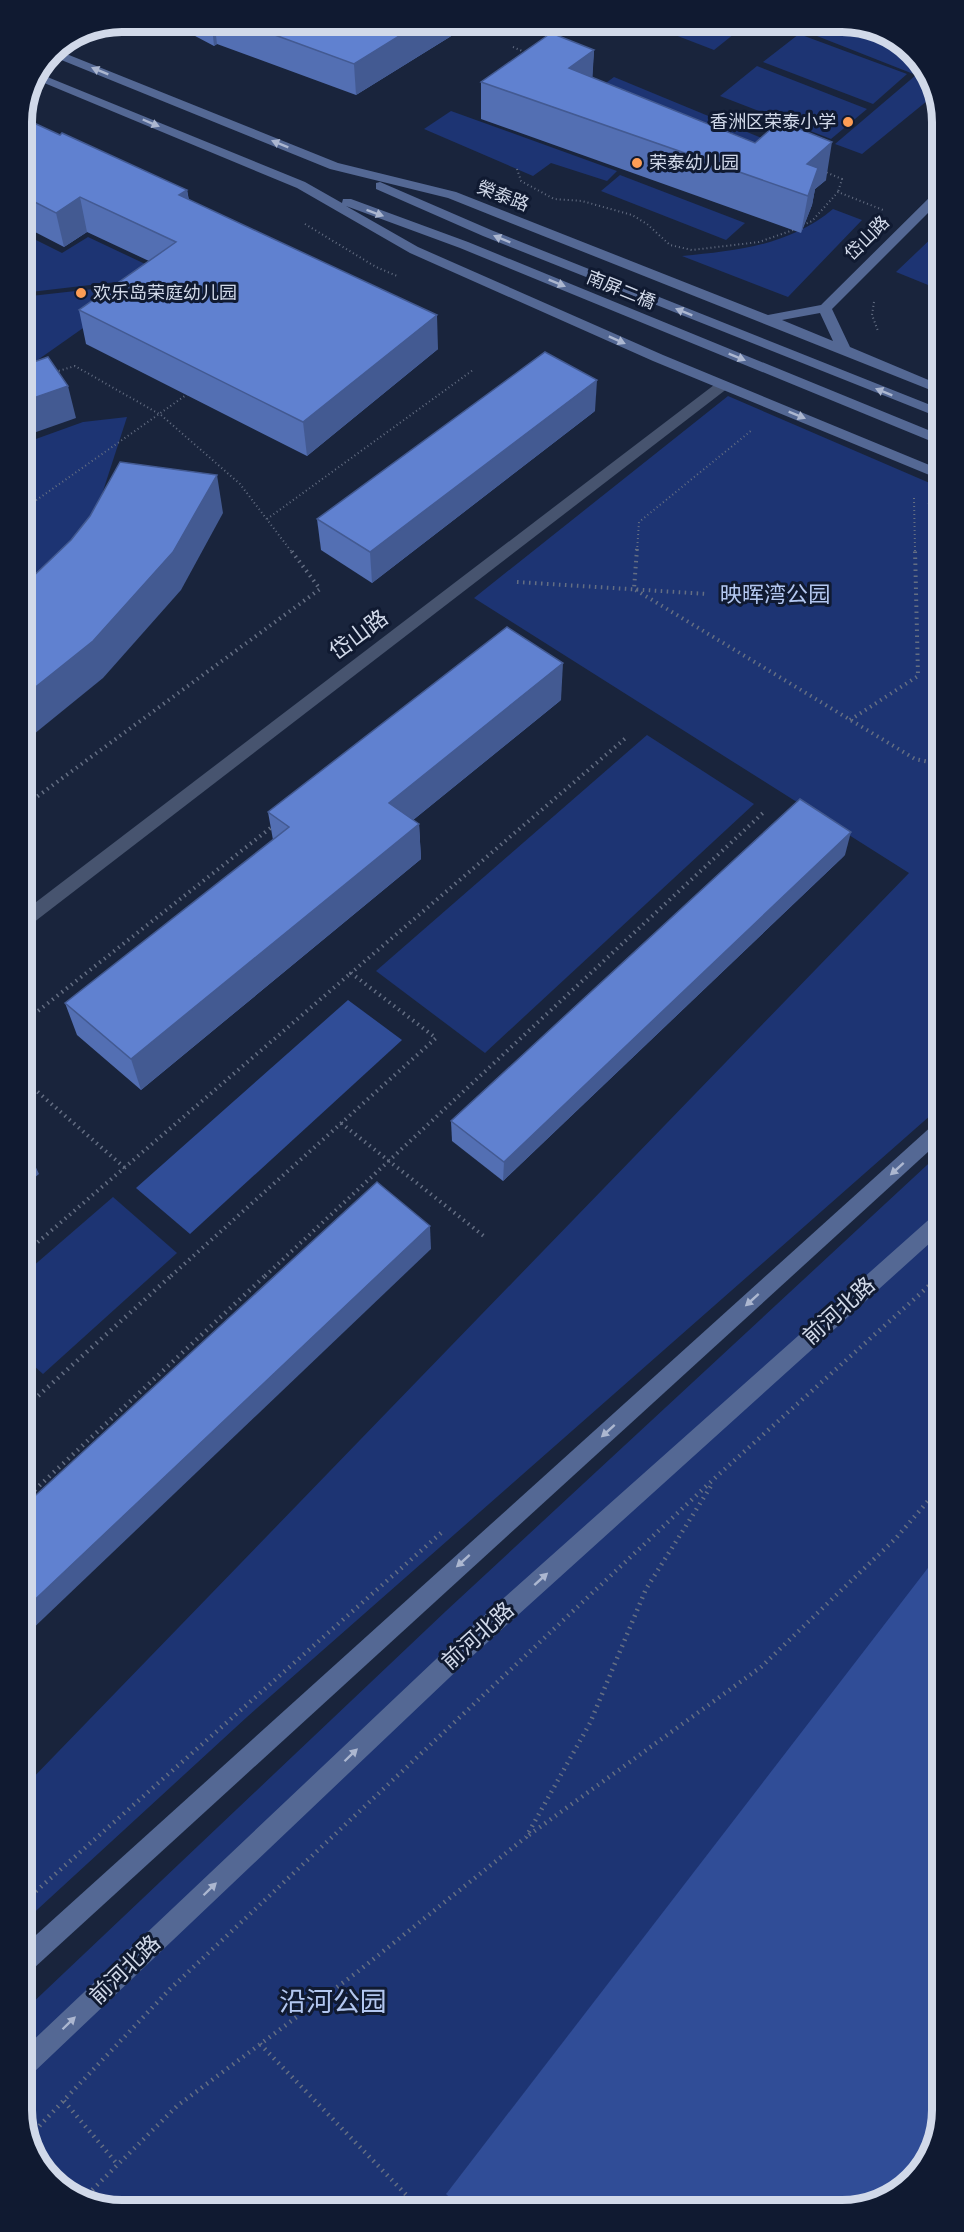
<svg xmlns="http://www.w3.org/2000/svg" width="964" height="2232" font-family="Karla,'Noto Sans SC',sans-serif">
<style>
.green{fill:#1d3473}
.water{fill:#304d97}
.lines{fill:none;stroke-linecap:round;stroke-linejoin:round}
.path-far2{stroke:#646e83;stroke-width:2;stroke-dasharray:1 3;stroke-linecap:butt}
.path-far1{stroke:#646e83;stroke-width:4;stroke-dasharray:1.5 4.5;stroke-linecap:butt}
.path{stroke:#646e83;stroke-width:4.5;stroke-dasharray:1.5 5;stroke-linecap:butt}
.street{fill:#47546f;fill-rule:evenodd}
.secondary{fill:#546894;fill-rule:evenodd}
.wall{fill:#536fb3}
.shaded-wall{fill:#435a92}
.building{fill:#6081d0;stroke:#435a92;stroke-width:1.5}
.oneway{fill:#acb7d0}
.poi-dot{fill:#fd9d55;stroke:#101a31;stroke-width:2}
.labels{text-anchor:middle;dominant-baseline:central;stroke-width:6;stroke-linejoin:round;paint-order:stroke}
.far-poi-label{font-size:18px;fill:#d1d9e9;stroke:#101a31;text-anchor:start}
.far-street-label{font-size:18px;fill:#d1d9e9;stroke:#101a31}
.park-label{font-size:22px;fill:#b3c7f0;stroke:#101a31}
.street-label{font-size:22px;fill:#d1d9e9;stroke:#101a31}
.near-park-label{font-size:27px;fill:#b3c7f0;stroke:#101a31}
.rim{fill:none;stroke:#d1d9e9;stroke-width:8}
</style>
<rect width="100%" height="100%" fill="#19243c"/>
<g class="green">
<polygon points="849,21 903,42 938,89 938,92 862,154 835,144 916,75 784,23"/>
<polygon points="749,22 714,50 644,23"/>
<polygon points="799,34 907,74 873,104 763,62"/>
<polygon points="757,66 867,109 831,139 720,96"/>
<polygon points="614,77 781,146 747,173 579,103"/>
<polygon points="451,111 617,171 607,181 551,163 533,176 424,129"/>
<polygon points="620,175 745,223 726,240 601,191"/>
<path d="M 833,209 L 862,220 L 788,297 L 682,256 C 737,251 790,245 833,209 Z"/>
<polygon points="938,232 938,289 896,272"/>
<polygon points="22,233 62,253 88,237 160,271 150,278 22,293"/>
<polygon points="147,283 22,371 22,297"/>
<polygon points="728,396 939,487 940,1107 247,1717 26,1920 26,1785 909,873 474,598"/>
<polygon points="127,417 84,550 22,614 22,444 83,422"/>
<polygon points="647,735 754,804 485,1053 376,971"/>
<polygon points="940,1153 941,1553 447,2193 461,2208 115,2211 60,2190 26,2143 26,2009 446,1611"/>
<polygon points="113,1197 177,1253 43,1374 24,1357 24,1274"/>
</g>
<g class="water">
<polygon points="348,1000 402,1040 190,1234 136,1188"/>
<polygon points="941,1551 943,2111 922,2171 875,2206 461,2208 446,2194"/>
</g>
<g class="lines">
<g class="path-far2">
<polyline points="513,47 527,53"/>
<polyline points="517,169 521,181 554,199 582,201 632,215 647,224 670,245 692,250 759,242 796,229"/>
<polyline points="823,171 842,179 838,192"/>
<polyline points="305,224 376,267 397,276"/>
<polyline points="803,225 812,221 838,192 883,210"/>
<polyline points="874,302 872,315 878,331"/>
<polyline points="55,372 75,366 161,415 240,484 291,551"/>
<polyline points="914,498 915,551"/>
<polyline points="928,503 939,507"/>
<polyline points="22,507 28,506 189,393"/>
<polyline points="267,519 473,370"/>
<polyline points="22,525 28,506"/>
<polyline points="637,551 639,522 752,430"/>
</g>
<g class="path-far1">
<polyline points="637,549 634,589 915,759 939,764"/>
<polyline points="517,582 708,594"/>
<polyline points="850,720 918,676 915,549"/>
<polyline points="23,807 320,589 290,549"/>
<polyline points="24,1022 273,826"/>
<polyline points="24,1080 125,1168"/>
<polyline points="934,1100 940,1095"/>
<polyline points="341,1123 485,1237"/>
<polyline points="24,1254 351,973"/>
<polyline points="171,1276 436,1038 351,973 628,736"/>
<polyline points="265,1276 764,812"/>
</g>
<g class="path">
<polyline points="24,1383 38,1396 173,1274"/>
<polyline points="25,1499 267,1274"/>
<polyline points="529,1835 761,1667 896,1538 941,1486"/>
<polyline points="26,1900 441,1533"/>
<polyline points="260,2044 420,2209"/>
<polyline points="64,2101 118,2165"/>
<polyline points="26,2140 170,1989 717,1476 941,1275"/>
<polyline points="83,2199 177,2106 356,1973 526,1837 590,1723 646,1589 713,1483"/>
</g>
<polygon class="street" points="723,381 730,385 728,388 29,926 23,928 23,912 718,382"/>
<g class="secondary">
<path d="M 54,49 L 338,163 L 456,192 L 768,315 L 821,305 L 934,193 L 938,192 L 938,203 L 832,309 L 850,347 L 938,384 L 938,393 L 448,198 L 330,169 L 49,55 ZM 820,313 L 833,341 L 782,320 Z"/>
<polygon points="40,74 305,182 342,203 343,199 351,199 468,242 938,434 939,443 933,442 460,248 346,206 418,247 663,355 939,469 939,479 653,361 410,253 297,188 37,80"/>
<polygon points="380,182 491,230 938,408 938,417 483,236 376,189 376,183"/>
<polygon points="940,1122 940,1141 34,1968 26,1972 26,1944 934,1124"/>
<polygon points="941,1213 941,1233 468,1660 34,2072 26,2076 26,2047 452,1644 934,1215"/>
</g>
</g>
<g class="wall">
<polygon points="469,25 356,95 217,44 214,46 180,28"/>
<polygon points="594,50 592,77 826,180 815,189 812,205 801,233 481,119 481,82"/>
<polygon points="21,117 60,135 187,190 189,200 438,349 307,456 86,344 79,310 149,261 87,232 64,247 35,232 21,227"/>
<polygon points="595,411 372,583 321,550 317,519"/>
<polygon points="561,700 413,820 419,824 421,859 141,1090 77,1035 65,1003 273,840 268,812"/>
<polygon points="845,855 503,1181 452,1141 451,1121"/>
</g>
<g class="shaded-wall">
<polygon points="417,25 469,25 356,95 354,64"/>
<polygon points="212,27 215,27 217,44 214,46"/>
<polygon points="594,50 592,87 569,68"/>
<polygon points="832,142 826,180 815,189 812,205 801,233 808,195 807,164"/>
<polygon points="187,190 192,224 179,195"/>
<polygon points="80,197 87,232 64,247 56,213"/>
<polygon points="437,315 438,349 307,456 303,422"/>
<polygon points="597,380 595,411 372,583 370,552"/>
<polygon points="68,386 76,418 22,437 22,402"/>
<polygon points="217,475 223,513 181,590 103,678 23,743 23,697"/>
<polygon points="563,663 561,700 391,838 389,803"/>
<polygon points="419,824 421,859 141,1090 131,1059"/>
<polygon points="851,832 845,855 503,1181 504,1162"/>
<polygon points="25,1144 39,1174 24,1186 24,1146"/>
<polygon points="430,1226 431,1249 25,1636 25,1609"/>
</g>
<g class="building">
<polygon points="417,25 354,64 253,27"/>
<polygon points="551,33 594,50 569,68 755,143 780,121 832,142 807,164 818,168 808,196 481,82"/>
<polygon points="21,117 60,135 62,133 187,190 179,195 437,315 303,422 79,310 176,242 80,197 56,213 21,195"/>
<polygon points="545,352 597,380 370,552 317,519"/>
<polygon points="48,357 68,386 22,402 22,366"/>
<polygon points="120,462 217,475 173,552 93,641 23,697 22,587 71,540 90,516"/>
<polygon points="507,627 563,663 389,803 419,824 131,1059 65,1003 289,827 268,812"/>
<polygon points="800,799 851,832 504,1162 451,1121"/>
<polygon points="377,1182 430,1226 25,1609 25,1505"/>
</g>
<defs><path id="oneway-solid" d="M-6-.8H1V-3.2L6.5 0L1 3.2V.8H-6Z" transform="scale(1.5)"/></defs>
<g class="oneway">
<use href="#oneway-solid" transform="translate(100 71) rotate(-158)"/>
<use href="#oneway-solid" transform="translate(151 123) rotate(23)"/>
<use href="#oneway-solid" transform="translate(280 144) rotate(-158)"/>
<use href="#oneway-solid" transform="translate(375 213) rotate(20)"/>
<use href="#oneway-solid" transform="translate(502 239) rotate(-158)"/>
<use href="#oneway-solid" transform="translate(557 283) rotate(22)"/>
<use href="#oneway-solid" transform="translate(684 312) rotate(-158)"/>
<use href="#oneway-solid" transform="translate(617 340) rotate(24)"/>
<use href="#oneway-solid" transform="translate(737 357) rotate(22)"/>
<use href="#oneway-solid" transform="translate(884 392) rotate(-158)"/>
<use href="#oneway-solid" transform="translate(797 415) rotate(22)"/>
<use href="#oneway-solid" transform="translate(897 1169) rotate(138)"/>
<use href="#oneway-solid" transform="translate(752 1300) rotate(138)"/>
<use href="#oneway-solid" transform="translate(608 1431) rotate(138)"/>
<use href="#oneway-solid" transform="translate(463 1561) rotate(138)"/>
<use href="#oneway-solid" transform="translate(541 1579) rotate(-42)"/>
<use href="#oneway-solid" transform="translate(351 1755) rotate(-44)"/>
<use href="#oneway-solid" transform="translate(210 1889) rotate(-44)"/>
<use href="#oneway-solid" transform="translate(69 2023) rotate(-44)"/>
</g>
<g class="poi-dot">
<circle cx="848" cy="122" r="6"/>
<circle cx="637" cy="163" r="6"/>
<circle cx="81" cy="293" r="6"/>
</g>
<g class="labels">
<g class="far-poi-label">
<text x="836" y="122" text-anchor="end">香洲区荣泰小学</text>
<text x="649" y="163">荣泰幼儿园</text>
<text x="93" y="293">欢乐岛荣庭幼儿园</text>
</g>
<g class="far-street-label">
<text transform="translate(503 196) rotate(21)">榮泰路</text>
<text transform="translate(867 238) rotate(-45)">岱山路</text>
<text transform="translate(621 290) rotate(22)">南屏二橋</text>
</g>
<g class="park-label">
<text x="775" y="595">映晖湾公园</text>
</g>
<g class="street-label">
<text transform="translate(359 635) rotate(-37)">岱山路</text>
<text transform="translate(839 1311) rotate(-42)">前河北路</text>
<text transform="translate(478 1636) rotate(-42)">前河北路</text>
<text transform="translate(125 1970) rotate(-44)">前河北路</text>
</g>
<g class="near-park-label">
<text x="333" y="2002">沿河公园</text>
</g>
</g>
<path d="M0 0H964V2232H0ZM122 32H842A90 90 0 0 1 932 122V2110A90 90 0 0 1 842 2200H122A90 90 0 0 1 32 2110V122A90 90 0 0 1 122 32Z" fill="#101a31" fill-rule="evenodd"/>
<path class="rim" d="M122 32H842A90 90 0 0 1 932 122V2110A90 90 0 0 1 842 2200H122A90 90 0 0 1 32 2110V122A90 90 0 0 1 122 32Z"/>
</svg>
